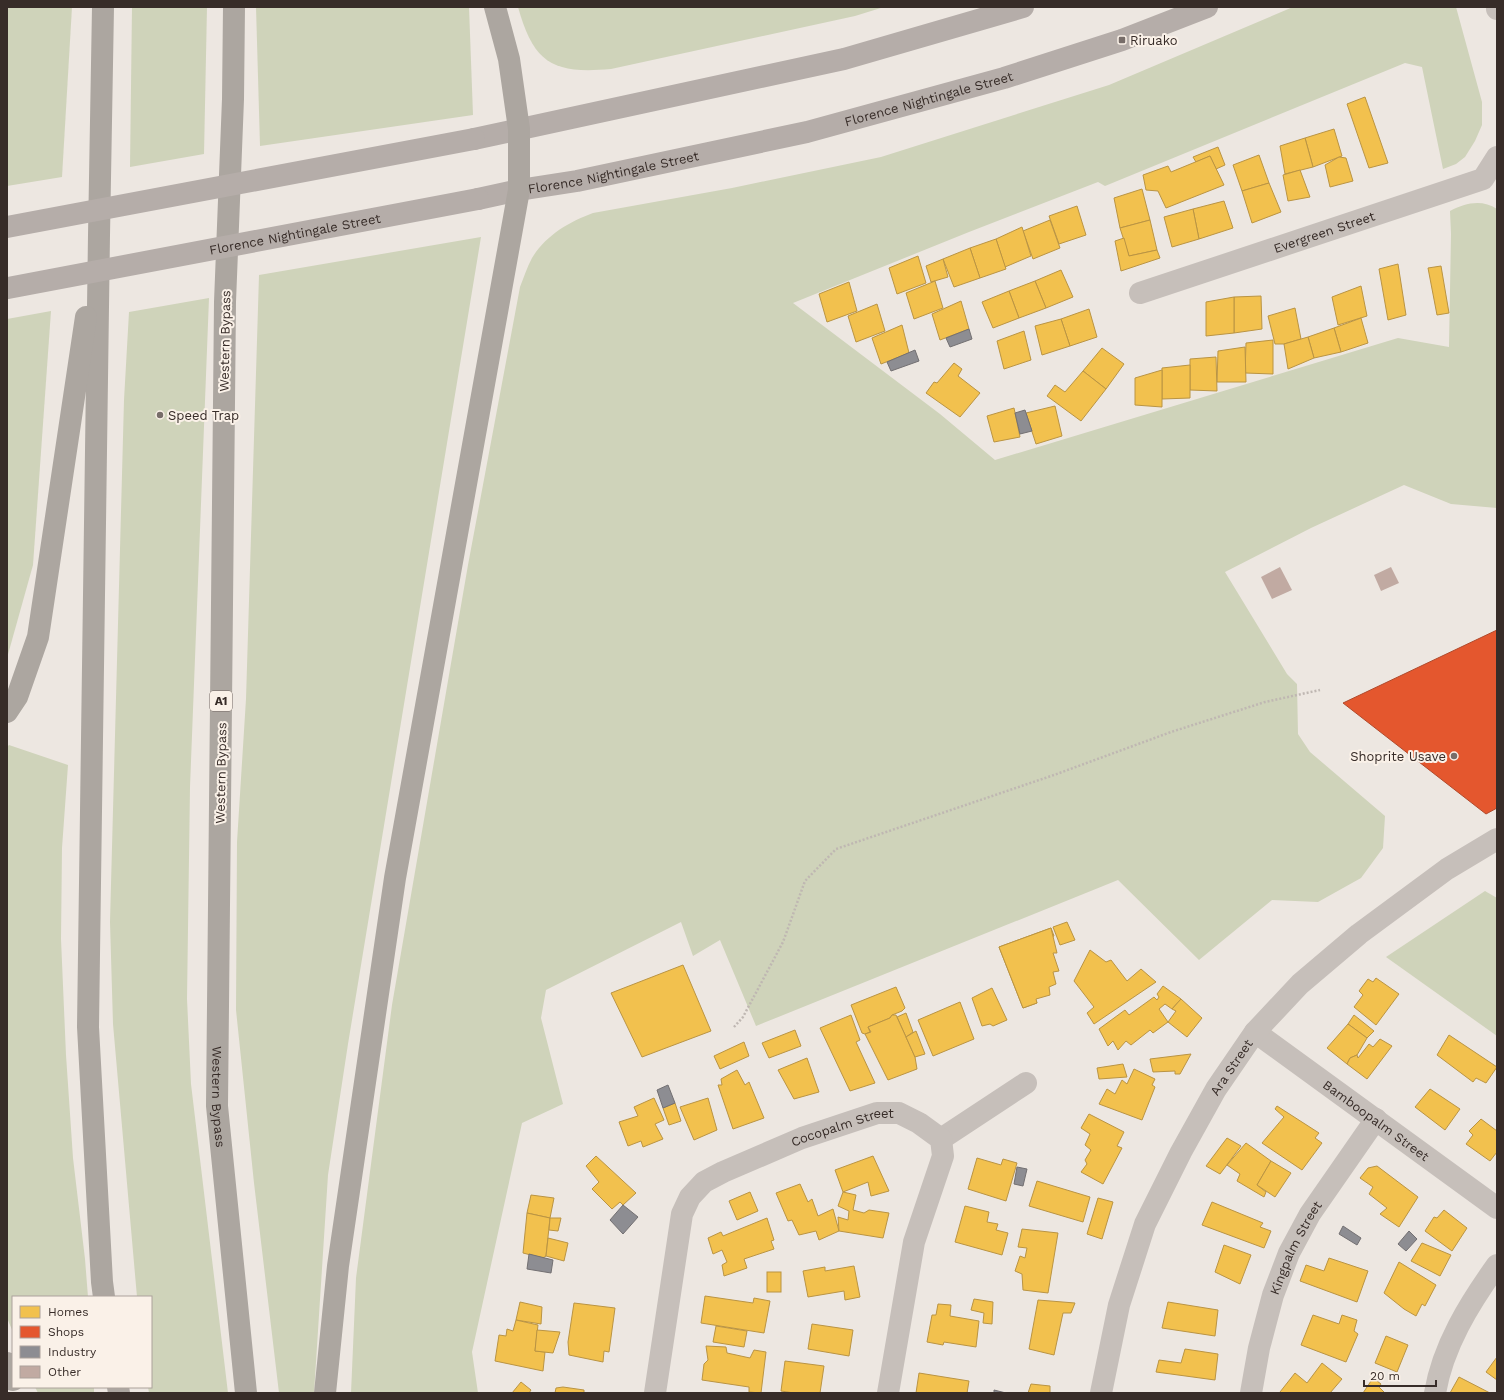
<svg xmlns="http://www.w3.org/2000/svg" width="1504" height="1400" font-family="'Work Sans',sans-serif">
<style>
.green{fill:#cfd3ba}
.homes{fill:#f2c14e;stroke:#ba9443}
.shops{fill:#e4572e;stroke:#b04a2c}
.industry{fill:#8d8d92;stroke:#737072}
.building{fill:#c1aaa2}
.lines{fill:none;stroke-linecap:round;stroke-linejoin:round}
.path{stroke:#bfb7b2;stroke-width:2.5;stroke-dasharray:2 2;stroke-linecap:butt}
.minor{stroke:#c6bfba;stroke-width:22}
.major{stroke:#b5ada9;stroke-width:22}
.highway{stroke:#aca6a0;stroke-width:22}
.major-bridge{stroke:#b5ada9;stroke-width:22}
.poi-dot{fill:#776d69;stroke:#faf1e8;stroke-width:1.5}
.labels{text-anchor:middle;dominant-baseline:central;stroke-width:4;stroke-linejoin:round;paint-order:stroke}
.shield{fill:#faf1e8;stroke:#726762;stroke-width:1}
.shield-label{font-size:12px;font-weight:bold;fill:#372c28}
.poi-label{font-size:13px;fill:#372c28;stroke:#faf1e8;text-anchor:start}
.street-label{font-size:13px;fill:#372c28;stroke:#faf1e8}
</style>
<rect width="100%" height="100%" fill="#ede7e1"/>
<g class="green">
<polygon points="7,7 72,7 62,177 7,186"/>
<polygon points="132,7 207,7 204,154 130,167"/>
<polygon points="256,7 469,7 473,115 260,146"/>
<path d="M 518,7 L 884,7 L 855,16 L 611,69 C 553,74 534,64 518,7 Z"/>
<path d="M 1293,7 L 1456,7 L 1482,102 L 1482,125 L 1475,141 L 1465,157 L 1456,164 L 1443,169 L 1422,67 L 1405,63 L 1105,186 L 1098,182 L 969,232 L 793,303 L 940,414 L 995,460 L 1398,338 L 1449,347 L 1451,234 L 1450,211 C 1465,203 1482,199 1497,209 L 1497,508 L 1451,504 L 1404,485 L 1311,528 L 1225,572 L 1287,674 L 1297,684 L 1298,734 L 1310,752 L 1385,816 L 1383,848 L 1361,878 L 1318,902 L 1272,900 L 1199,960 L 1118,880 L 756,1026 L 720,940 L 693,956 L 681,922 L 546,990 L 541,1018 L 563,1104 L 522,1123 L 472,1352 L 478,1393 L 351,1393 L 356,1278 L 392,1005 L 468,565 L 520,287 C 524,277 527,267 532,258 C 546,235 569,222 593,213 L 732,188 L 881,157 L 1109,85 Z"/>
<polygon points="481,237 348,1044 328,1175 314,1393 279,1393 254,1183 236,1010 237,842 246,699 259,275"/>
<polygon points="209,298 190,787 187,999 191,1084 228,1393 149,1393 148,1387 151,1387 151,1297 137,1297 113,1024 110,922 124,400 129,312"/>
<polygon points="51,311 33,565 7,658 7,319"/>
<polygon points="9,745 68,765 62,848 61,939 66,1055 73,1158 85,1259 88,1297 13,1297 13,1332 7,1318 7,747"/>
<polygon points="1485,891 1497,898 1497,1036 1386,957"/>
<polygon points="35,1387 94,1387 94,1393 38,1393"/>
</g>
<g class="homes">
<polygon points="1365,97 1388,163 1369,168 1347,104"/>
<polygon points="1334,129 1342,156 1313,167 1305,138"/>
<polygon points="1305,138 1313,167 1285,174 1280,146"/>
<polygon points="1218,147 1225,165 1216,169 1210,156 1196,162 1193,157"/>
<polygon points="1259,155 1269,183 1242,191 1233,165"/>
<polygon points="1210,156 1224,185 1166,208 1158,191 1146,190 1143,175 1168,166 1171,172"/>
<polygon points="1339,157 1346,158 1353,181 1330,187 1325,165"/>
<polygon points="1300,170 1310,197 1288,201 1283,175"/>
<polygon points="1269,183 1281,212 1252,223 1242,191"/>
<polygon points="1142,189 1150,220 1120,228 1114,198"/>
<polygon points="1224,201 1233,228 1199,239 1193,209"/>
<polygon points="1077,206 1086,235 1059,244 1049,216"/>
<polygon points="1193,209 1199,239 1172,247 1164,217"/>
<polygon points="1050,220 1060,248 1033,259 1023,231"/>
<polygon points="1150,220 1157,250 1129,256 1120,228"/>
<polygon points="1022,227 1031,256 1005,267 996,239"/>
<polygon points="1124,238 1129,256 1157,250 1160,258 1121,271 1115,241"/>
<polygon points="996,239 1006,269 980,278 970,248"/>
<polygon points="970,248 980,278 954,287 943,259"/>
<polygon points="918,256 926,283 897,294 889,268"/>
<polygon points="943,259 948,277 931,282 926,266"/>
<polygon points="1398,264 1406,315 1388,320 1379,269"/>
<polygon points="1441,266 1449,313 1437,315 1428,268"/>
<polygon points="1061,270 1073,297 1046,308 1035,281"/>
<polygon points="935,281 943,308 914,319 906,293"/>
<polygon points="1035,281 1046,308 1019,318 1009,291"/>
<polygon points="849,282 857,311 827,322 819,294"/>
<polygon points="1361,286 1367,316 1338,325 1332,297"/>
<polygon points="1009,291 1019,318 993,328 982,302"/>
<polygon points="1261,296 1262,329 1234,333 1234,297"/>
<polygon points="1234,297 1234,333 1206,336 1206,302"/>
<polygon points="961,301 969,329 940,340 932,314"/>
<polygon points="877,304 885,331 856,342 848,316"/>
<polygon points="1295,308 1301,339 1284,344 1275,344 1268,316"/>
<polygon points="1089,309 1097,337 1070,346 1061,319"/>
<polygon points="1361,318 1368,343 1341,352 1334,328"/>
<polygon points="1061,319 1070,346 1042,355 1035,326"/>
<polygon points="902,325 909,353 881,364 872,338"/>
<polygon points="1334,328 1341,352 1314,358 1308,337"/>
<polygon points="1024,331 1031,360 1004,369 997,341"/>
<polygon points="1308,337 1314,358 1288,369 1284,344"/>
<polygon points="1273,340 1273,374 1245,373 1246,343"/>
<polygon points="1245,347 1246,382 1217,382 1218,351"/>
<polygon points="1102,348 1124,364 1106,389 1083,371"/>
<polygon points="1216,357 1217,391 1190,390 1190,359"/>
<polygon points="954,363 962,369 958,376 980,393 960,417 926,393 934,382 937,383"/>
<polygon points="1190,365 1190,398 1162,399 1162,368"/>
<polygon points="1162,370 1162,407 1135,405 1135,378"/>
<polygon points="1083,371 1106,389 1081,421 1047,396 1055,385 1065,392"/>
<polygon points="1055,406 1062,436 1036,444 1026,413"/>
<polygon points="1014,408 1020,437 994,442 987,416"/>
<polygon points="1067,922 1075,940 1060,945 1053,927"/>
<polygon points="1051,928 1054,936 1014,955 1037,1003 1023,1008 999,947"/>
<polygon points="1051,928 1057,953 1053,953 1059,971 1053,972 1056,984 1049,987 1050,995 1036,999 1037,1003 1023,1008 999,947"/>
<polygon points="1090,950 1106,962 1111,960 1127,981 1141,969 1156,982 1094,1024 1087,1013 1094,1007 1074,981"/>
<polygon points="683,965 711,1031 642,1057 611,993"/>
<polygon points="1376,978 1399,994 1376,1025 1354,1007 1363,995 1359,991 1368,979 1373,982"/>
<polygon points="1163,986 1181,999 1172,1009 1165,1004 1159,1009 1168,1022 1153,1033 1150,1030 1131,1045 1126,1041 1118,1050 1113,1041 1108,1046 1099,1029 1125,1010 1129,1015 1154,997 1157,1000 1159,997 1157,994"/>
<polygon points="896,987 905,1008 902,1011 892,1015 890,1018 868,1027 870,1032 865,1034 862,1033 851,1005"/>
<polygon points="992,988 1007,1020 993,1026 990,1024 982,1026 972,998"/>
<polygon points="1181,999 1202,1018 1187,1037 1168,1022 1176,1011 1172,1009"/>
<polygon points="960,1002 974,1039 933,1056 918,1020"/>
<polygon points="906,1013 913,1032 906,1037 897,1017"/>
<polygon points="851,1015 860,1040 856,1042 875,1083 850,1091 820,1028"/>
<polygon points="892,1015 896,1015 915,1057 917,1069 888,1080 865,1034 871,1032 868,1027 890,1018"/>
<polygon points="1354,1015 1374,1031 1367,1038 1348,1024"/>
<polygon points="1348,1024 1367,1038 1357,1055 1350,1058 1347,1064 1327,1048"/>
<polygon points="795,1030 801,1046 769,1058 762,1043"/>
<polygon points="916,1031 925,1054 915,1057 906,1037"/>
<polygon points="1449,1035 1497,1067 1486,1083 1476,1078 1473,1082 1437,1055"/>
<polygon points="1380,1039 1392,1046 1367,1079 1347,1064 1350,1058 1357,1055 1358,1058 1369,1044 1373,1047"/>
<polygon points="744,1042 749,1056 720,1069 714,1056"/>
<polygon points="1191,1054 1180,1074 1175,1074 1175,1071 1153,1072 1150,1059"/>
<polygon points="807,1058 819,1092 794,1099 778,1070"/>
<polygon points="1123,1064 1127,1077 1099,1079 1097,1068"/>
<polygon points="1134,1069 1155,1079 1152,1085 1155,1087 1142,1120 1099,1104 1107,1089 1115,1094 1122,1080 1127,1084"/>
<polygon points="737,1070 745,1085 749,1082 764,1118 733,1129 718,1085 722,1085 721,1079"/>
<polygon points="1430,1089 1460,1109 1445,1130 1415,1107"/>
<polygon points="654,1098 664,1120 655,1124 663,1139 643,1147 641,1141 628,1146 619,1122 638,1116 634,1107"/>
<polygon points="708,1098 717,1130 694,1140 680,1107"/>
<polygon points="675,1103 681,1121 669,1125 663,1108"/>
<polygon points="1277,1106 1319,1133 1315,1138 1322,1143 1302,1170 1262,1143 1284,1117 1275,1109"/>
<polygon points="1089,1114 1124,1132 1117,1146 1122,1148 1103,1184 1081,1172 1087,1164 1085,1160 1091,1150 1085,1145 1090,1134 1081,1128"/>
<polygon points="1481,1119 1497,1131 1497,1152 1490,1161 1466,1144 1473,1135 1469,1131"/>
<polygon points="1227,1138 1241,1146 1220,1174 1206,1166"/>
<polygon points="1246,1143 1271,1161 1257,1185 1266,1192 1264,1197 1237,1181 1240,1174 1227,1165"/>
<polygon points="596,1156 636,1193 623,1205 620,1202 612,1209 592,1189 599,1182 586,1166"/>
<polygon points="873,1156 889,1191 871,1196 868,1182 843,1192 835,1170"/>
<polygon points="977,1158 1001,1165 1003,1159 1017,1163 1006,1201 968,1189"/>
<polygon points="1271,1161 1291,1173 1275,1197 1257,1185"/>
<polygon points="1377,1166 1418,1197 1399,1227 1380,1214 1387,1208 1369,1194 1373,1187 1360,1178 1368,1168"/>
<polygon points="1037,1181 1090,1197 1083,1222 1029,1206"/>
<polygon points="800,1184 808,1202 812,1199 818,1216 833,1209 839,1231 819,1240 816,1231 799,1235 792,1220 788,1221 776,1193"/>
<polygon points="750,1192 758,1211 737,1220 729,1201"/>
<polygon points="843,1192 856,1195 853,1210 864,1213 869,1210 889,1213 883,1238 839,1231 838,1217 848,1220 849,1211 838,1206"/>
<polygon points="531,1195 554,1198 550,1218 527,1213"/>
<polygon points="1098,1198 1113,1202 1102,1239 1087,1234"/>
<polygon points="1212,1202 1263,1223 1260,1227 1271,1231 1264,1248 1202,1225"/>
<polygon points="965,1206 989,1212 987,1222 998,1224 996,1230 1008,1233 1002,1255 955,1242"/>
<polygon points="1444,1210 1467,1228 1452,1251 1425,1231 1434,1217 1437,1218"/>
<polygon points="527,1213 550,1218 546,1256 543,1258 523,1253"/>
<polygon points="550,1218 561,1218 558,1231 549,1230"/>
<polygon points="767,1218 774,1240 771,1241 774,1249 744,1259 747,1268 724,1276 722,1265 727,1262 722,1250 713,1254 708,1238 721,1232 723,1236"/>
<polygon points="1022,1229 1058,1233 1048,1293 1023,1290 1022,1274 1015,1271 1020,1256 1025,1258 1027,1248 1018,1247"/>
<polygon points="548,1238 568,1243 564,1261 546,1256"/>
<polygon points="1422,1243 1451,1255 1440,1276 1411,1261"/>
<polygon points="1224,1245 1251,1255 1240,1284 1215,1272"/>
<polygon points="1329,1258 1368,1271 1357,1302 1300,1281 1306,1265 1324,1271"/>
<polygon points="1399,1262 1436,1285 1425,1306 1422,1304 1416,1316 1404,1309 1384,1293"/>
<polygon points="854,1266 860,1297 845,1300 844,1291 808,1297 803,1271 825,1267 825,1271"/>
<rect x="767" y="1272" width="14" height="20"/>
<polygon points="705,1296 753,1303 754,1298 770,1301 764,1333 701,1323"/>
<polygon points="974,1299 993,1302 992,1324 983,1323 984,1313 971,1310"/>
<polygon points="1038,1300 1075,1303 1071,1313 1063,1313 1054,1355 1029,1349"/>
<polygon points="520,1302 542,1307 541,1324 516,1320"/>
<polygon points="1168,1302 1218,1310 1215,1336 1162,1328"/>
<polygon points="574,1303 615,1308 609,1352 604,1351 603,1362 569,1355 568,1342"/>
<polygon points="938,1304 951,1305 950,1316 979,1321 976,1347 944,1342 943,1345 927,1342 932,1315 936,1315"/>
<polygon points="1313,1315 1339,1324 1342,1315 1357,1320 1354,1331 1358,1334 1346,1362 1301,1345"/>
<polygon points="516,1320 538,1325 535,1351 545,1352 543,1371 495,1361 499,1335 506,1336 507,1329 513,1331"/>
<polygon points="812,1324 853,1330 849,1356 808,1349"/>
<polygon points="716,1326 747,1331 744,1347 713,1342"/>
<polygon points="537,1330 560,1332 553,1353 535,1351"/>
<polygon points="1386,1336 1408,1345 1397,1372 1375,1363"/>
<polygon points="706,1346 726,1347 727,1353 750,1358 754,1350 766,1352 761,1393 749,1392 749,1387 702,1380 704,1364 708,1360"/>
<polygon points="1185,1349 1218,1354 1215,1380 1156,1372 1159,1360 1181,1363"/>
<polygon points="1497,1357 1497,1380 1486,1372"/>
<polygon points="785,1361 824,1366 820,1393 794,1393 781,1391"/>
<polygon points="1322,1363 1342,1379 1330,1393 1282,1393 1280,1392 1295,1373 1307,1383"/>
<polygon points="919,1373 969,1381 967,1393 916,1393"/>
<polygon points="1459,1377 1490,1393 1450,1393"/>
<polygon points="1373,1378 1381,1384 1379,1387 1385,1393 1363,1393"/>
<polygon points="521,1382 531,1390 529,1393 512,1393"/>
<polygon points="1031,1384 1050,1386 1050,1393 1028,1393"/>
<polygon points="563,1387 584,1390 584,1393 555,1393 556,1388"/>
</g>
<polygon class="shops" points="1497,630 1497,808 1486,814 1343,703"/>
<g class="industry">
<polygon points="969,329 972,339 950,347 946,338"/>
<polygon points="915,350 919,361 891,371 887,362"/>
<polygon points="1025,410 1032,431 1020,434 1015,413"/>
<polygon points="668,1085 675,1103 663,1108 657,1090"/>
<polygon points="1017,1167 1027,1169 1023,1186 1014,1184"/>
<polygon points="623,1205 638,1217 623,1234 610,1220"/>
<polygon points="1343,1226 1361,1238 1357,1245 1339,1234"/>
<polygon points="1409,1231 1417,1239 1406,1251 1398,1244"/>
<polygon points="529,1254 553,1260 551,1273 527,1269"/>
<polygon points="994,1390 1006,1393 994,1393"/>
</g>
<g class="building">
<polygon points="1280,567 1292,590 1272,599 1261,577"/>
<polygon points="1391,567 1399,583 1381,591 1374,575"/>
</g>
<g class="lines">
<polyline class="path" points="734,1027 743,1017 783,942 805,881 836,849 1054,775 1171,732 1265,702 1320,690"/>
<g class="minor">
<polyline points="1497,7 1497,9"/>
<path id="s1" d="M 1140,293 L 1483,179 L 1497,157"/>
<path id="s2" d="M 1255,1032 L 1497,1208"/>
<polyline points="941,1139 1026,1083"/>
<path id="s3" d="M 655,1393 L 682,1214 L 690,1197 L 704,1182 L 723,1172 L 802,1138 L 877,1113 L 899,1113 L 919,1123 L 941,1139 L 943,1156 L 914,1242 L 888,1393"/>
<path id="s4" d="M 1101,1393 L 1119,1305 L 1145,1224 L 1181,1152 L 1216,1089 L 1255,1032 L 1300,984 L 1359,934 L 1447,869 L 1497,839"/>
<path id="s5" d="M 1251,1393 L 1259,1348 L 1273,1295 L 1289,1253 L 1310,1214 L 1376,1119"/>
<path d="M 1435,1393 C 1443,1346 1469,1304 1497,1265"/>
</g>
<g class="major">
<polyline points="474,139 844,59 1023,7"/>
<path id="s6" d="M 478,199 L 519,190 L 577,181 L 807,132 L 1004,78 L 1122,40 L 1207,7"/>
</g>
<g class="highway">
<polyline points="103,7 99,235 88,1027 102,1282 104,1297"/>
<path id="s7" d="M 234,7 L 233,99 L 225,302 L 217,1106 L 246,1393"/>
<polyline points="7,712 17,697 38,637 86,317"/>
<polyline points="7,1363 13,1380"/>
<polyline points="118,1387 119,1393"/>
<polyline points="325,1393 338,1266 395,878 519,190 519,129 509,59 495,7"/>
</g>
<g class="major-bridge">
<polyline points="7,227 474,139"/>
<path id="s8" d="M 8,288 L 478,199"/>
</g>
</g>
<g class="poi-dot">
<rect x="1118" y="36" width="8" height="8" rx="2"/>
<circle cx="160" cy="415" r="4"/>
<circle cx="1454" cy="756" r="4"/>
</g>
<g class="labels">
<rect class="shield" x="210" y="691" width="22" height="20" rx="3"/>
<g class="shield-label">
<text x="221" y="701">A1</text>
</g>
<g class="poi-label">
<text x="1130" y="40">Riruako</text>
<text x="168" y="415">Speed Trap</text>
<text x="1446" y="756" text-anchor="end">Shoprite Usave</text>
</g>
<g class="street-label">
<text stroke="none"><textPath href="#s6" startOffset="462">Florence Nightingale Street</textPath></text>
<text stroke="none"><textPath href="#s6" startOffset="138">Florence Nightingale Street</textPath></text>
<text stroke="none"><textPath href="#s1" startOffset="194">Evergreen Street</textPath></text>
<text stroke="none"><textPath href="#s8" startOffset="292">Florence Nightingale Street</textPath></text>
<text transform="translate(225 341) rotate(-89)">Western Bypass</text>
<text transform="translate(221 773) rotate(-89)">Western Bypass</text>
<text stroke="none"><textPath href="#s4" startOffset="354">Ara Street</textPath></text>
<text stroke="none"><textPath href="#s7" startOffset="1090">Western Bypass</textPath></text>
<text stroke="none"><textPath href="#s2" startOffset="150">Bamboopalm Street</textPath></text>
<text stroke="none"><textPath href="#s3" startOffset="370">Cocopalm Street</textPath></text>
<text stroke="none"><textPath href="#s5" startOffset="153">Kingpalm Street</textPath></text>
</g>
</g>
<rect width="1504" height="1400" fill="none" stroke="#372c28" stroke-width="16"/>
<rect x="12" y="1296" width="140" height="92" fill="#faf1e8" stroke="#aca29b"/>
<rect x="20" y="1306" width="20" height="12" fill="#f2c14e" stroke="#aca29b"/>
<text x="48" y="1316" font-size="12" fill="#372c28">Homes</text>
<rect x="20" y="1326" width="20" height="12" fill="#e4572e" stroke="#aca29b"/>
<text x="48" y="1336" font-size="12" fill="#372c28">Shops</text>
<rect x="20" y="1346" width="20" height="12" fill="#8d8d92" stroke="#aca29b"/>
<text x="48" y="1356" font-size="12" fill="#372c28">Industry</text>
<rect x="20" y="1366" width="20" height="12" fill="#c1aaa2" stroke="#aca29b"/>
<text x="48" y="1376" font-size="12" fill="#372c28">Other</text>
<path d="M1364 1380v6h72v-6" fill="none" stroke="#372c28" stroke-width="2"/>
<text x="1370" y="1380" font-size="12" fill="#372c28" stroke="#faf1e8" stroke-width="3" paint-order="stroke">20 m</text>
</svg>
